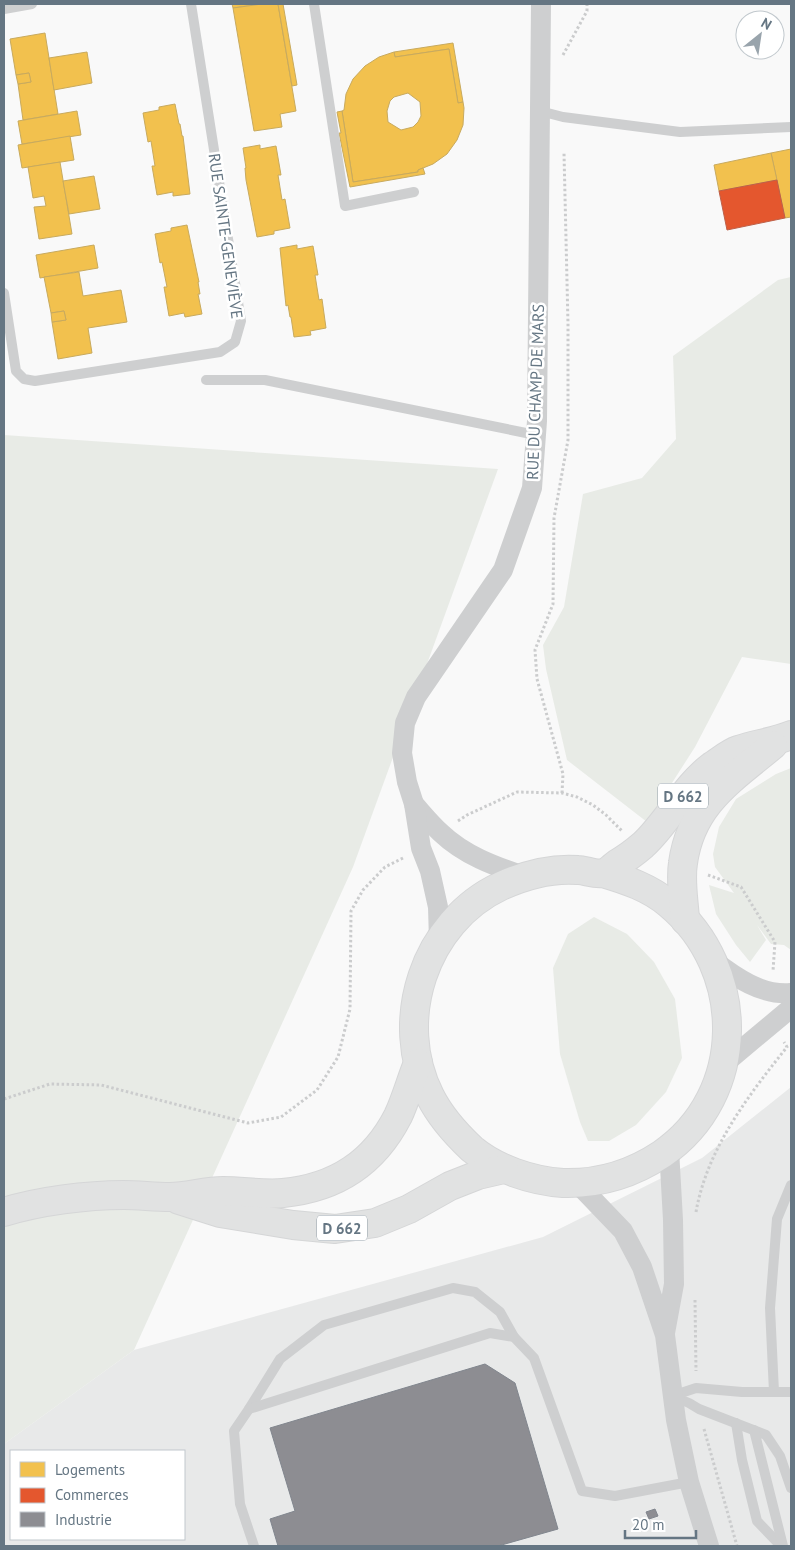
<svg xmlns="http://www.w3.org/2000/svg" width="795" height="1550" font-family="'PT Sans',sans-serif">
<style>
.built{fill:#e8e9e9;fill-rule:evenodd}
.green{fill:#e8ebe6}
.homes{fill:#f2c14e;stroke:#c8aa5e;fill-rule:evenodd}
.shops{fill:#e4572e;stroke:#be6048}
.industry{fill:#8d8d92;stroke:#81868e}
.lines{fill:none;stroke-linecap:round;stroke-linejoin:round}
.primary-casing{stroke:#d5d6d7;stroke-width:30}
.path{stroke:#cbcccd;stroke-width:3;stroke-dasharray:2.5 2.5;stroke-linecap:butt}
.lane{stroke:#cecfd0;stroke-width:10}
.street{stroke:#cecfd0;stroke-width:20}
.primary{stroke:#e1e2e2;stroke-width:28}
.labels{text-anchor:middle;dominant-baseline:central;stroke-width:5;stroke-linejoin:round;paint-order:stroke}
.shield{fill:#fff;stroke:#939fa8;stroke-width:1}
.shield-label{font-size:15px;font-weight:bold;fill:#657683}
.street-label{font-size:16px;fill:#657683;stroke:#fff}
</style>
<rect width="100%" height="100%" fill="#f9f9f9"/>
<path class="built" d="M 791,1087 L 791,1546 L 4,1546 L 4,1444 L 134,1350 L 543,1237 L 702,1158 ZM 11,1451 L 184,1451 L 184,1539 L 11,1539 Z"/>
<g class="green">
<polygon points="791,277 791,664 742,657 695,747 647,822 567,760 546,669 543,645 564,607 583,494 642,478 676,439 673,356 778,280"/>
<polygon points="4,435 498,469 353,867 134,1350 4,1444"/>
<polygon points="791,768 791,950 784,945 771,944 757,925 766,940 750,962 736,945 716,914 709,885 734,893 715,867 713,854 719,827 736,799 776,774"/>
<polygon points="594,917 627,934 654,962 675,999 682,1058 666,1092 636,1125 609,1141 588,1141 580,1122 560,1054 553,968 568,934"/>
</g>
<g class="homes">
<polygon points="232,4 262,4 233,8"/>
<polygon points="262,4 278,4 296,111 280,114 282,127 254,131 233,8"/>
<polygon points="278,4 283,4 297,85 292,86"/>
<polygon points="45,33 58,114 23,120 18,84 31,82 29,73 16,75 10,39"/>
<polygon points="453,43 463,102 458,103 449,49 395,57 394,52"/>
<path d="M 449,49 L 458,103 L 463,102 L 464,108 L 463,125 L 457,140 L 447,154 L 433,164 L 418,170 L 418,172 L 353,182 L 342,111 L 344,110 L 346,94 L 353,79 L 365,66 L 379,57 L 394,52 L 395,57 ZM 408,93 L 420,102 L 421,116 L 418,122 L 413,127 L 401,130 L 388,122 L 387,111 L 390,101 L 394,97 Z"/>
<polygon points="87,52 92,83 54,90 49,58"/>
<polygon points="29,73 31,82 18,84 16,75"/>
<polygon points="175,104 179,124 180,124 182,136 183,136 190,194 173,196 173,192 157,195 152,166 155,166 151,141 148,142 143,113 159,110 159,107"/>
<polygon points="77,111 81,135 22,144 18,121"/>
<polygon points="342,111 353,182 418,172 418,170 423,168 425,174 350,187 339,133 341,133 337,112"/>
<polygon points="70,136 74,160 22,168 18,145"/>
<polygon points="260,145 260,149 276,146 281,175 278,175 282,200 285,199 290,228 274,231 274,234 257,237 246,180 245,168 246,168 243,148"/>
<polygon points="791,149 791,217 785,218 771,153"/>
<polygon points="771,153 777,180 719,191 714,165"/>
<polygon points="60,162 72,234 39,239 34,207 46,206 44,196 33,198 28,167"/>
<polygon points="94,176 100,209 69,214 63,181"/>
<polygon points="187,225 199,282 198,282 200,294 198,294 202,314 185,317 184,313 169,316 164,287 167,287 162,262 160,263 155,234 171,231 171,228"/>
<polygon points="94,245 98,268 40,278 36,255"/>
<polygon points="297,245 297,249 313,246 318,275 315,275 319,300 322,299 326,328 310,331 311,335 294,337 291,317 290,317 288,305 286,306 280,248"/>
<polygon points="79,272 83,296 121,290 127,322 88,328 92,353 58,359 52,322 66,320 64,311 51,313 44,277"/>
<polygon points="64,311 66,320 52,322 51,313"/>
</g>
<polygon class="shops" points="777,180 785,218 727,230 719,191"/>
<g class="industry">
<polygon points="485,1364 515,1383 558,1529 498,1546 278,1546 270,1519 295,1511 270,1428"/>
<polygon points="655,1509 658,1516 649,1519 646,1512"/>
</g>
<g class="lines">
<g class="primary-casing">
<g id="primary">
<path d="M 603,873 C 627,880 650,888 669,904 C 747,969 748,1095 662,1154 C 632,1174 599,1184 563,1183 C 532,1181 496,1169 472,1149 C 456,1134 440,1116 430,1096 C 392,1021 424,922 501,886 C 525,875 552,868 578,870 C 585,870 596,875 603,873 C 608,872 614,866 618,863 C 627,858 636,851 643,845 C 669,821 684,787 712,766 C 720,761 729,753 738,750 C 756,744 774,742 791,735"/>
<path d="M 685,920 C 684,901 680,881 683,863 C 691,804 731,780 773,745"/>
<polyline points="179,1200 220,1213 293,1225 335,1229 375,1223 409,1209 450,1186 478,1175 504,1169"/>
<path d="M 4,1212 C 39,1201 87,1195 124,1195 C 139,1195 154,1197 170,1197 C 187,1197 205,1191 223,1191 C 243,1191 264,1195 283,1193 C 336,1188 374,1163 398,1116 C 406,1099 411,1080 418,1063"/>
</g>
</g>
<g class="path">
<polyline points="563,55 587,11 587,4"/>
<polyline points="562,793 563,774 537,679 535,650 553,604 554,518 568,440 568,324 564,153"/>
<polyline points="458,821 467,815 517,792 562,793 577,797 593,805 606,815 622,831"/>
<polyline points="708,875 741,887 775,942 773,971"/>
<polyline points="4,1099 50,1084 101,1085 248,1123 281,1117 317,1090 338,1057 350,1009 351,911 363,890 385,867 403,858"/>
<path d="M 696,1212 C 707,1149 748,1096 787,1047 L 784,1042"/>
<polyline points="695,1300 696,1371"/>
<polyline points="704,1429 737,1546"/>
</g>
<g class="lane">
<polyline points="314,4 345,206 414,192"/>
<polyline points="4,9 32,4"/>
<polyline points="540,111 563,117 680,132 791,127"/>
<polyline points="4,293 16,371 24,379 35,381 220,352 235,342 241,321 191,4"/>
<polyline points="206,380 265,380 536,435"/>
<polyline points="774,1392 770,1308 777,1219 791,1185"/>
<polyline points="672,1396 689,1403 699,1409 766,1435 780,1456 791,1488"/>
<polyline points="672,1396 696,1388 742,1392 791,1392"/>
<polyline points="249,1409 280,1359 324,1325 453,1288 475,1292 500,1312 514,1337"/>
<polyline points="736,1423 742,1460 757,1521 781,1546"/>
<polyline points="754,1430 783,1546"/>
<polyline points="254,1546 240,1504 234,1431 249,1409 490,1333 514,1337 534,1358 582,1491 615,1496 689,1482"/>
</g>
<g class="street">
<path d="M 414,804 C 423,814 431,824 441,833 C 464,855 494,866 524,876"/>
<polyline points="439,941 438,907 430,871 421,848 414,804 407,782 402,753 405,723 416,697 503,570 532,488 537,421 541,4"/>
<path d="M 713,960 C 735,977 762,996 791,993"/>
<polyline points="724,1064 791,1008"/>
<polyline points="577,1183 623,1231 642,1267 665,1335 676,1420 689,1482 709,1546"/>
<polyline points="665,1333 674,1284 673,1220 669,1149"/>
</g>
<use href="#primary" class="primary"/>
</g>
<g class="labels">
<g class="shield">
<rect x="658" y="783.5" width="50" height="25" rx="4"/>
<rect x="317" y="1215.5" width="50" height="25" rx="4"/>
</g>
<g class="shield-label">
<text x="683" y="796">D 662</text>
<text x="342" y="1228">D 662</text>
</g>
<g class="street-label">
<text transform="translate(226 236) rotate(82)">RUE SAINTE-GENEVIÈVE</text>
<text transform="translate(535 392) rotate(-88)">RUE DU CHAMP DE MARS</text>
</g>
</g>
<rect width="795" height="1550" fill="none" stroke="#657683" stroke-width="10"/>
<rect x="10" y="1450" width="175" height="90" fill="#ffffff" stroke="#c1c8cd"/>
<rect x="20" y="1462" width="25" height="15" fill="#f2c14e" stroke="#c1c8cd"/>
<text x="55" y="1475" font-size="15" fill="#657683">Logements</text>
<rect x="20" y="1488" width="25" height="15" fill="#e4572e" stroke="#c1c8cd"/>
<text x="55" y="1500" font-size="15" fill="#657683">Commerces</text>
<rect x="20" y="1512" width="25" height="15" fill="#8d8d92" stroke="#c1c8cd"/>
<text x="55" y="1525" font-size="15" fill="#657683">Industrie</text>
<g transform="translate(760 35) rotate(30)"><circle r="24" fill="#ffffff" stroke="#c1c8cd"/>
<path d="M0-4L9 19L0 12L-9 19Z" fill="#99a4ac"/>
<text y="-8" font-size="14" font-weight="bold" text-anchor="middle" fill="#657683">N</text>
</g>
<path d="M625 1530v8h71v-8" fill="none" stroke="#657683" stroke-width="2.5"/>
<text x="632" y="1530" font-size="15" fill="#657683" stroke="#ffffff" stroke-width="4" paint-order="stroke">20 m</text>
</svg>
